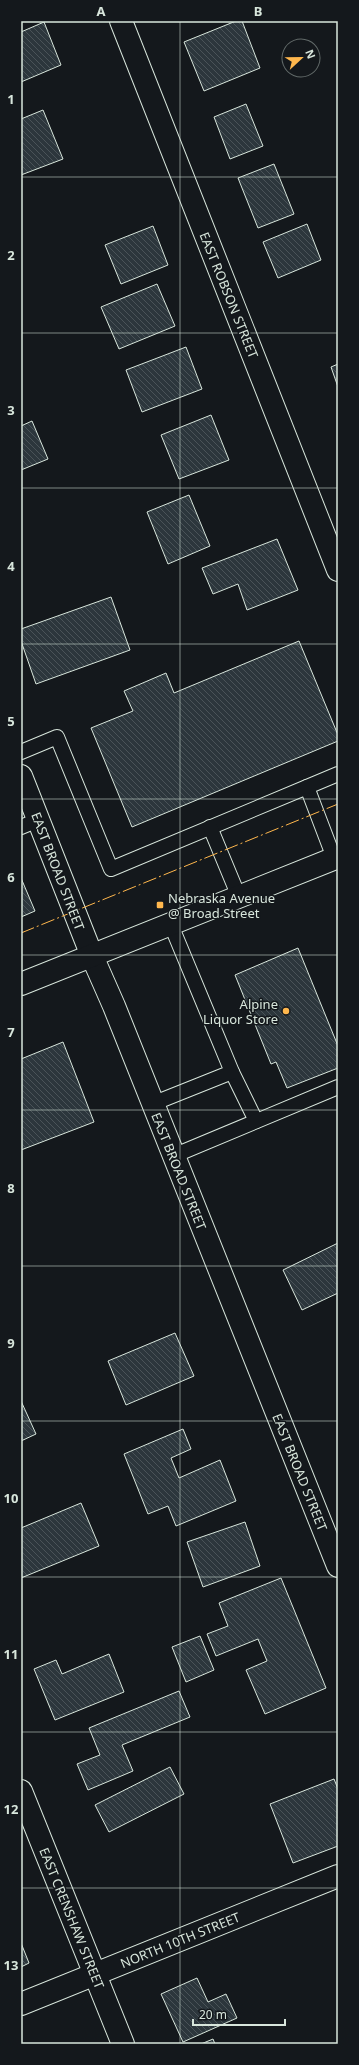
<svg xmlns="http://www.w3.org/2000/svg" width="359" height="2065" font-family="'Noto Sans',sans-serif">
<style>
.building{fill:url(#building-back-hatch);stroke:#d8e6dc}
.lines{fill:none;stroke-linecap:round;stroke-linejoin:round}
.service-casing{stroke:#d8e6dc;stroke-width:16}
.minor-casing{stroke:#d8e6dc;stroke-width:24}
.tertiary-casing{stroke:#d8e6dc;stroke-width:24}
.primary-casing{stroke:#d8e6dc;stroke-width:24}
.service{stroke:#14181c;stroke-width:14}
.minor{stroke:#14181c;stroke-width:22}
.tertiary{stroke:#14181c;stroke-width:22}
.primary{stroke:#14181c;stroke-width:22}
.power{stroke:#ffb74d;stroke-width:1;stroke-dasharray:14 3 2 3;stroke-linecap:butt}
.grid{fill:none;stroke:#d8e6dc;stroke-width:1;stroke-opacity:0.55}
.poi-dot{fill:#ffb74d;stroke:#14181c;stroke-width:1.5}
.labels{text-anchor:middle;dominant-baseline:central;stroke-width:3;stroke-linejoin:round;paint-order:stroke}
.street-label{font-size:13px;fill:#d8e6dc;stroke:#14181c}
.poi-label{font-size:13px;fill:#d8e6dc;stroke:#14181c;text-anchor:start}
.neatline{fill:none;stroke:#d8e6dc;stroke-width:1.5}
.grid-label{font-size:13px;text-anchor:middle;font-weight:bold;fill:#d8e6dc}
</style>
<defs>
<pattern id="building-back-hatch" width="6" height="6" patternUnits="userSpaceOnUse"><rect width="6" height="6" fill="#2c363c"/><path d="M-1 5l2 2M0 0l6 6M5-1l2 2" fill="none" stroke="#4a5358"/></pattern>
</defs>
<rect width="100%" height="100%" fill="#14181c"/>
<g class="building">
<polygon points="236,21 242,21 260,68 204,91 184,42"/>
<polygon points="44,22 61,65 21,82 21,32"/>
<polygon points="246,104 263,146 230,159 214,117"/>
<polygon points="43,110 63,159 21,175 21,119"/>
<polygon points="274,164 294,214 258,228 238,178"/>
<polygon points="307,224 321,260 278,278 263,242"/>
<polygon points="153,226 168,265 121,284 105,245"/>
<polygon points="157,284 175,326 119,349 101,307"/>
<polygon points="186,347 202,389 142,412 126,370"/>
<polygon points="338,364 338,387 331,367"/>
<polygon points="211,415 229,460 179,479 161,435"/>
<polygon points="32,421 48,459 21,470 21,426"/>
<polygon points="189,495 210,546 168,564 147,512"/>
<polygon points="277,539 298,590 247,610 238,584 213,594 202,568"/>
<polygon points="111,597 130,650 36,684 21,641 21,629"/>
<polygon points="299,641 338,735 338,741 132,827 91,728 133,711 124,691 166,673 174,693"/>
<polygon points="21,878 35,911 21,917"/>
<polygon points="298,948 338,1046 338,1068 287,1088 276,1062 271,1064 235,975"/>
<polygon points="63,1042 94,1122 21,1150 21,1059"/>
<polygon points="338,1243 338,1293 302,1310 283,1270"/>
<polygon points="175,1333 194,1376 126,1405 108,1361"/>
<polygon points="21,1401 36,1434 21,1441"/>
<polygon points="183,1429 191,1449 171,1458 179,1478 220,1460 236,1501 176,1526 168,1506 148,1514 124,1454"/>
<polygon points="81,1503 99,1546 21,1578 21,1528"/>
<polygon points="245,1522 260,1566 203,1587 187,1542"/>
<polygon points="281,1578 326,1688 265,1714 246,1670 267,1661 258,1639 216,1656 207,1634 228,1626 219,1603"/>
<polygon points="200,1636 214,1670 186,1682 172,1647"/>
<polygon points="109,1654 124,1692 55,1720 34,1669 56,1660 62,1674"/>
<polygon points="179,1691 190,1717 122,1745 133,1771 88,1790 77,1764 100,1755 89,1728"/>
<polygon points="170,1767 184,1794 109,1832 95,1805"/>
<polygon points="334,1779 338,1789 338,1846 293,1863 270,1804"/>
<polygon points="21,1943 29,1963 21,1967"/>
<polygon points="197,1978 208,2002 226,1994 237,2018 183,2042 161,1994"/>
<polygon points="213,2039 215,2044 201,2044"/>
</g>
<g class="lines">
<g class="service-casing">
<g id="service">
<polyline points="21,752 57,737 111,869 307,787 334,858"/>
<polyline points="307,787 338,774"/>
<polyline points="21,827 38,820"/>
<polyline points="210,827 239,897"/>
<polyline points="232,1072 256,1121"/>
<polyline points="152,1104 232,1072 171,925"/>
<polyline points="173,1156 338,1087"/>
</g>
</g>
<g class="minor-casing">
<g id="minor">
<polyline points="121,21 338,570"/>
<polyline points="92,956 114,1006 338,1566"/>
<polyline points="21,1791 123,2044"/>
<polyline points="21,2004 338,1876"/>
</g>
</g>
<g class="tertiary-casing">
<polyline id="tertiary" points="21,776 92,956"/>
</g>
<g class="primary-casing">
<polyline id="primary" points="21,984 338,857"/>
</g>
<use href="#service" class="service"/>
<use href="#minor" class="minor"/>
<use href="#tertiary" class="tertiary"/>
<use href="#primary" class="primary"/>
<polyline class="power" points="21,933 338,804"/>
</g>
<path class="grid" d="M 180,21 L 180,2044M 21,177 L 338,177M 21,333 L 338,333M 21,488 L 338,488M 21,644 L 338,644M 21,799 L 338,799M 21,955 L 338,955M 21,1110 L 338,1110M 21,1266 L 338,1266M 21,1421 L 338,1421M 21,1577 L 338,1577M 21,1732 L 338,1732M 21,1888 L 338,1888"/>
<g class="poi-dot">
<rect x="156" y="901" width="8" height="8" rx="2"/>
<circle cx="286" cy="1011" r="4"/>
</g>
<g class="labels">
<g class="street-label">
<text transform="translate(229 295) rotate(68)">EAST ROBSON STREET</text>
<text transform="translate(58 871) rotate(69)">EAST BROAD STREET</text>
<text transform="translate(179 1171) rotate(68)">EAST BROAD STREET</text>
<text transform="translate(300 1472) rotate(68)">EAST BROAD STREET</text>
<text transform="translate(72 1918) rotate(68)">EAST CRENSHAW STREET</text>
<text transform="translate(180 1940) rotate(-22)">NORTH 10TH STREET</text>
</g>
<g class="poi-label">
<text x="168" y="898">Nebraska Avenue<tspan x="168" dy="15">@ Broad Street</tspan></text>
<text x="278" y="1004" text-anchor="end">Alpine<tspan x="278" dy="15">Liquor Store</tspan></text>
</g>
</g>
<rect width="359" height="2065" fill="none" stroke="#14181c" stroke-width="44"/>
<g transform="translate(301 58) rotate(68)"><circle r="19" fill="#14181c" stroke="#626a69"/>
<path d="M0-3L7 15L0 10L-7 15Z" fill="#ffb74d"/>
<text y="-6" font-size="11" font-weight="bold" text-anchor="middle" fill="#d8e6dc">N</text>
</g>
<path d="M193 2019v6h92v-6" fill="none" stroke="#d8e6dc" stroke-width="2"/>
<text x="199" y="2019" font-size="12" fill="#d8e6dc" stroke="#14181c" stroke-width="3" paint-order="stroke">20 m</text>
<rect x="22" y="22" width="315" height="2021" class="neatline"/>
<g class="grid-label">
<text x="101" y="16">A</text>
<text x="258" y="16">B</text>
<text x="11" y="104">1</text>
<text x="11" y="260">2</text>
<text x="11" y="415">3</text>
<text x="11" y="571">4</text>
<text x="11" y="726">5</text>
<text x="11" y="882">6</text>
<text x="11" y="1037">7</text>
<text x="11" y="1193">8</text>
<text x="11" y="1348">9</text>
<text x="11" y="1503">10</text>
<text x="11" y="1659">11</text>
<text x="11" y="1814">12</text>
<text x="11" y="1970">13</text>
</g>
</svg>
